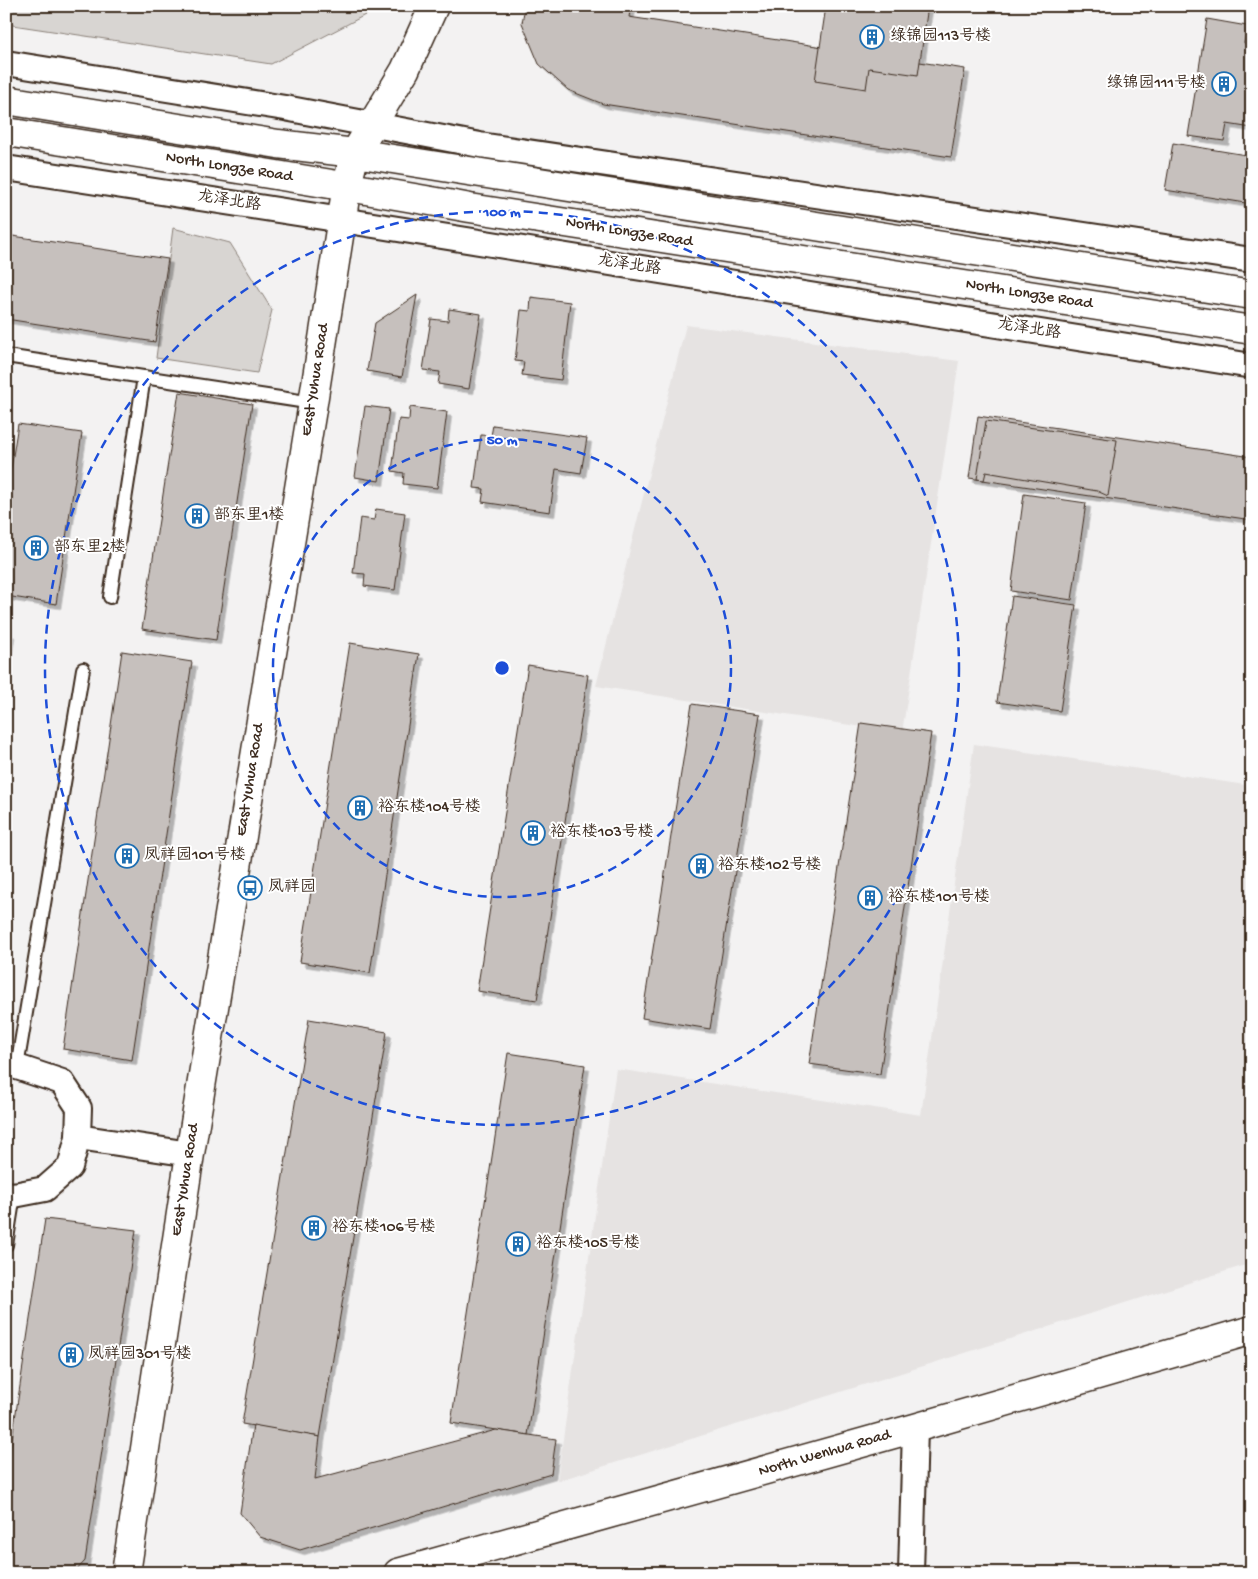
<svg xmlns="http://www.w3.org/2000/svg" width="1258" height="1579" font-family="'Gochi Hand','LXGW WenKai TC',sans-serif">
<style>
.built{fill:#e6e3e2}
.green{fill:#d8d5d2;stroke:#8a8078}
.building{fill:#c6c0bd;stroke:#3b2a1e;filter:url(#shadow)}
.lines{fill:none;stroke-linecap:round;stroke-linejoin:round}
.service-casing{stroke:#3b2a1e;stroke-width:16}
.minor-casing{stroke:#3b2a1e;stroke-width:28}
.tertiary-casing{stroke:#3b2a1e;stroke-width:31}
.secondary-casing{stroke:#3b2a1e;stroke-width:31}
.service{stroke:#fff;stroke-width:12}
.minor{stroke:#fff;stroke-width:24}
.tertiary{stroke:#fff;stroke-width:28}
.secondary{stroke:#fff;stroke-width:28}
.ring{fill:none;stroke:#1d4ed8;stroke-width:2.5;stroke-dasharray:9 6}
.labels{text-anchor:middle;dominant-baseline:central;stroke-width:4;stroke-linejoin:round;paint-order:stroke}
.poi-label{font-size:16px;fill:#3b2a1e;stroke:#fff;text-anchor:start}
.street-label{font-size:16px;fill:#3b2a1e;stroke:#fff}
.centre{fill:#1d4ed8;stroke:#fff;stroke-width:2.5}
.ring-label{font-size:15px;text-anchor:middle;font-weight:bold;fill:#1d4ed8;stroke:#fff;stroke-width:4;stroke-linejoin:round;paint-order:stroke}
</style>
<defs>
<filter id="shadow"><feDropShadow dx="4.5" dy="4.5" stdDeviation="0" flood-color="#0004"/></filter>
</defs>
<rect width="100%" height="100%" fill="#f3f2f2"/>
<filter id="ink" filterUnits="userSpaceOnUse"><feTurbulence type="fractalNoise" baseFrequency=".02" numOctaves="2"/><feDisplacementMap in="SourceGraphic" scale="10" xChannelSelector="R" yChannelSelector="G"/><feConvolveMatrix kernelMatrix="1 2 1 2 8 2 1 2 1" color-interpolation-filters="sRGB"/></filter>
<g filter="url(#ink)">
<g class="built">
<polygon points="686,325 959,361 902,733 596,686"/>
<polygon points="974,744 1252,786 1252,1263 557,1481 616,1069 921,1115"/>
</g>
<g class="green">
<polygon points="6,6 373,6 369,13 271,64 6,24"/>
<polygon points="173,228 230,243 272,310 257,373 156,358"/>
</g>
<g class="building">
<polygon points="525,6 631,6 629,17 965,69 951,157 603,104 568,90 539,64 522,23"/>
<polygon points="826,6 928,6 918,75 869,68 866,89 815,81"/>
<polygon points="1207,19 1247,26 1244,43 1252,44 1252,128 1227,124 1224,141 1188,136"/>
<polygon points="1173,143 1252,156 1252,204 1165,190"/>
<polygon points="6,235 168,259 155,342 6,319"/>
<polygon points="417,295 402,377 367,371 375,323"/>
<polygon points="531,297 570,302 561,380 522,375 524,362 515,361 521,310 530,311"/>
<polygon points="449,309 481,314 469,389 438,384 440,372 423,370 431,319 448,321"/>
<polygon points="179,392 252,404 216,640 142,629"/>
<polygon points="365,406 389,409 379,481 355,477"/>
<polygon points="410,407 447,412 437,488 403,484 404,473 392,471 399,419 409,420"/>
<polygon points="978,416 1252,457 1252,520 969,478"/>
<polygon points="986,421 1117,440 1108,496 1097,491 986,472 984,480 977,479"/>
<polygon points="18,424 82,433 56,604 6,596 6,500"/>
<polygon points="493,425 587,438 581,473 556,469 550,512 482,502 484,489 474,488 481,435 491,436"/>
<polygon points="1024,494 1086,503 1072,600 1011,591"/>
<polygon points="376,509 405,513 395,590 364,586 365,574 353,573 360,518 374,520"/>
<polygon points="1012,596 1076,605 1060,711 997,702"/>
<polygon points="6,632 10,633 6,659"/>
<polygon points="350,643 419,654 370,973 300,962"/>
<polygon points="122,651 192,662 132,1060 63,1049"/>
<polygon points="528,665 588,675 537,1000 477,991"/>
<polygon points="692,704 760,714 710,1029 642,1018"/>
<polygon points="861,723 931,733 880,1074 809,1064"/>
<polygon points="309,1019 387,1032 320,1437 242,1424"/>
<polygon points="508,1053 585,1065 528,1435 451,1423"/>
<polygon points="45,1219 136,1230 85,1561 74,1573 6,1573 6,1479"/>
<polygon points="253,1425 320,1437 315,1479 496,1430 556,1439 551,1474 300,1550 260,1537 240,1513"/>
</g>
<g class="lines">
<g class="service-casing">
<g id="service">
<polyline points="6,356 313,403"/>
<polyline points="110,597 144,377"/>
<polyline points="17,1067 83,669"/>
<polyline points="6,1245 14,1195"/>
</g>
</g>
<g class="minor-casing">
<g id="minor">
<polyline points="6,63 285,108 480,145 1252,260"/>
<polyline points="6,168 342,220 1252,366"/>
<polyline points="6,1065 17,1067 62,1082 79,1108 78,1137 190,1154"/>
<polyline points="6,1194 14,1195 45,1189 70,1167 78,1137"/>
<polyline points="911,1573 915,1428"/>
</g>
</g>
<g class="tertiary-casing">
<g id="tertiary">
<polyline points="126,1573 190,1154 313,403 347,185 355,153 405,70 434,6"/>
<polyline points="398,1573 915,1428 1252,1330"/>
</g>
</g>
<g class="secondary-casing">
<g id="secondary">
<polyline points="6,100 278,144 355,153 1252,295"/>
<path d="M 6,132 C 161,157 316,180 470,208 L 1252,330"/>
</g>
</g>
<use href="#service" class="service"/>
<use href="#minor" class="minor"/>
<use href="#tertiary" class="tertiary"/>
<use href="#secondary" class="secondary"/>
</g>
</g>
<g class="ring">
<circle cx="502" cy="668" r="229"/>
<circle cx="502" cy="668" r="457"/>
</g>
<defs>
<g id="building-ring" transform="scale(1.25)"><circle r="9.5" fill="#fff" stroke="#1f6fb2" stroke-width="1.5"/><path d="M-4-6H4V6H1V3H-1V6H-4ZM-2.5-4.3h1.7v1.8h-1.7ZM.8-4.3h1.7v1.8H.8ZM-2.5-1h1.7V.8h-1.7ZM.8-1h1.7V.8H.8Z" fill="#1f6fb2"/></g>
<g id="bus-ring" transform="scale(1.25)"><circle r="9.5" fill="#fff" stroke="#1f6fb2" stroke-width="1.5"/><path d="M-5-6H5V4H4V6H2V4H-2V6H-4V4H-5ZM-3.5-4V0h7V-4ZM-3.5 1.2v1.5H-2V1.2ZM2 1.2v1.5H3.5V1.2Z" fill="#1f6fb2"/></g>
</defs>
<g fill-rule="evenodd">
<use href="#building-ring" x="872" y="37"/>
<use href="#building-ring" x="1224" y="84"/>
<use href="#building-ring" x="197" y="516"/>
<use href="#building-ring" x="36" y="548"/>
<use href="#building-ring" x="360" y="808"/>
<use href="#building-ring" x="533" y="833"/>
<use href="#building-ring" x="127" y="856"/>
<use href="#building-ring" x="701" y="866"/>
<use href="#bus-ring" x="250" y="888"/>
<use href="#building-ring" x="870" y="898"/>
<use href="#building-ring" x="314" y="1228"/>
<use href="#building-ring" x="518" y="1244"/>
<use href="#building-ring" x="71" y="1355"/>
</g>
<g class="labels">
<g class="poi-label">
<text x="890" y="37">绿锦园113号楼</text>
<text x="1206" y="84" text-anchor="end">绿锦园111号楼</text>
<text x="214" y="516">部东里1楼</text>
<text x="54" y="548">部东里2楼</text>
<text x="378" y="808">裕东楼104号楼</text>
<text x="550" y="833">裕东楼103号楼</text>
<text x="144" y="856">凤祥园101号楼</text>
<text x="718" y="866">裕东楼102号楼</text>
<text x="268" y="888">凤祥园</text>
<text x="888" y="898">裕东楼101号楼</text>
<text x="332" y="1228">裕东楼106号楼</text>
<text x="536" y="1244">裕东楼105号楼</text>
<text x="88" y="1355">凤祥园301号楼</text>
</g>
<g class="street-label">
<text transform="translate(229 168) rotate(9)">North Longze Road</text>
<text transform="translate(229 202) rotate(9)">龙泽北路</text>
<text transform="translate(629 233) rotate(9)">North Longze Road</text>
<text transform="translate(629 266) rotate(9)">龙泽北路</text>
<text transform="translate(1029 295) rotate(9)">North Longze Road</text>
<text transform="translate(1029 330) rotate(9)">龙泽北路</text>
<text transform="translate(316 380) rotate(-81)">East Yuhua Road</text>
<text transform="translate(251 780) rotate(-81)">East Yuhua Road</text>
<text transform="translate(186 1180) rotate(-81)">East Yuhua Road</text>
<text transform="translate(825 1454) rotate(-16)">North Wenhua Road</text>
</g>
</g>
<circle cx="502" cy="668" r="8" class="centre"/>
<g class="ring-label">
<text x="502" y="216">100 m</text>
<text x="502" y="444">50 m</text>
</g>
<rect width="1258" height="1579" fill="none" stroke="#fff" stroke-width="25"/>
<rect x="12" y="12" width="1233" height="1554" fill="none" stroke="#3b2a1e" stroke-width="2" filter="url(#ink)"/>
</svg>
